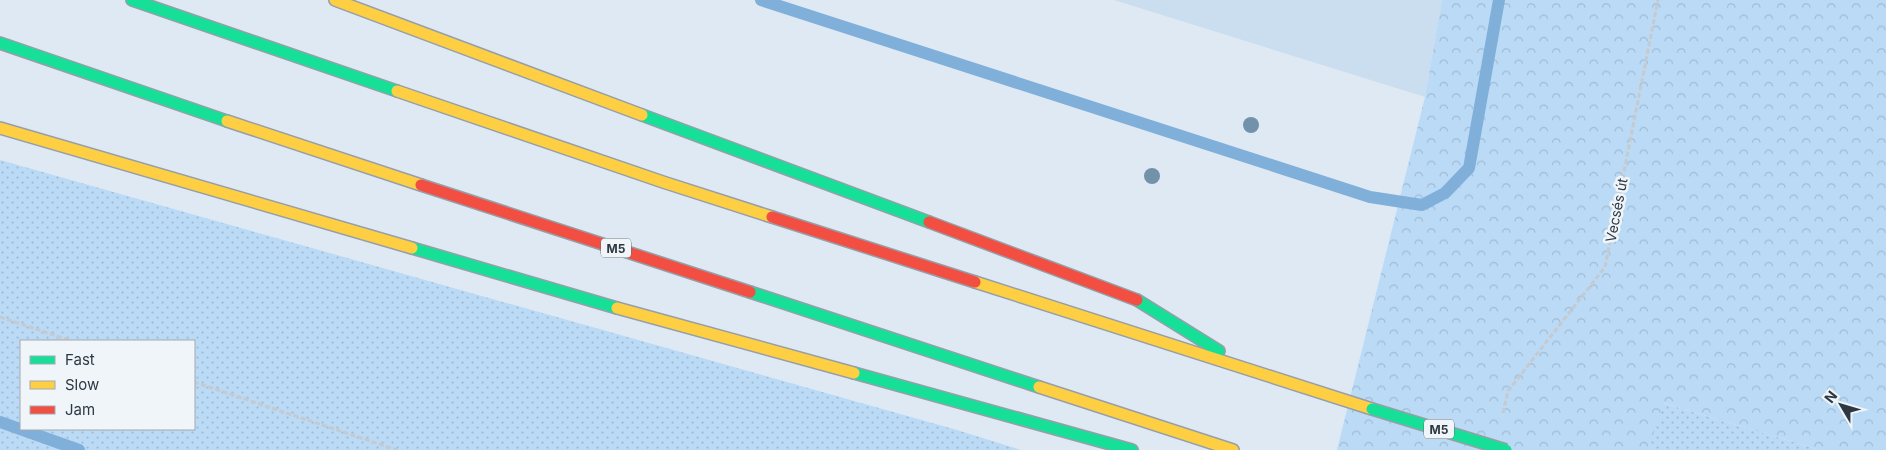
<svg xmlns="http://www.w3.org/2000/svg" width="1886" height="450" font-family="Inter,sans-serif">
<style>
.built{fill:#cbdef0}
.grass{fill:url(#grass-dots);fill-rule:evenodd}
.forest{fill:url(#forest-crowns)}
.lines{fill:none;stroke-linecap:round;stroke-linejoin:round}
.stream{stroke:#80b0d9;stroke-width:12}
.fast-casing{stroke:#969fa8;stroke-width:14}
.slow-casing{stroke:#969fa8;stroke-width:14}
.jam-casing{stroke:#969fa8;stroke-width:14}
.path{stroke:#c6cace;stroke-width:3;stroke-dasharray:5 2.5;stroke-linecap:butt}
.fast{stroke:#16e098;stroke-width:11}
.slow{stroke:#ffcf43;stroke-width:11}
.jam{stroke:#f24e42;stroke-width:11}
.fast-bridge-casing{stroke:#969fa8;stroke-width:14;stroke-linecap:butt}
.fast-bridge{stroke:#16e098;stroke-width:11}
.tree{fill:#7292aa}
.labels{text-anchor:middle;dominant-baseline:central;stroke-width:5;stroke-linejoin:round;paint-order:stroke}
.shield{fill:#f0f5fa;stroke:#687178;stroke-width:1}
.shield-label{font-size:12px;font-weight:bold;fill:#2e3841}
.street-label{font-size:14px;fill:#2e3841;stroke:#f0f5fa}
</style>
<defs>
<pattern id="grass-dots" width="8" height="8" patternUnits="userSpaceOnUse" patternTransform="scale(1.25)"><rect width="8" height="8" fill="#badaf6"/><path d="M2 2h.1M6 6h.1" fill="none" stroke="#a0bcd4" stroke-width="1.8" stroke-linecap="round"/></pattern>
<pattern id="forest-crowns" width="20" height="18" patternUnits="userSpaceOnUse" patternTransform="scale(1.25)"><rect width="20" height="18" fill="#badaf6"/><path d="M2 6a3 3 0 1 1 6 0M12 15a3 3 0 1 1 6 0" fill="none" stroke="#a0bcd4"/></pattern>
</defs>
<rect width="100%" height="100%" fill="#dee9f4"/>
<polygon class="built" points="1114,0 1442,0 1425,97"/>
<g class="grass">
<path d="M 0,160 L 957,430 L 1021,450 L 0,450 ZM 194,341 L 194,429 L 21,429 L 21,341 Z"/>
<polygon points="1663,403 1820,450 1648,450"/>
</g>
<polygon class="forest" points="1442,0 1886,0 1886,450 1820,450 1664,403 1648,450 1337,450 1425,97"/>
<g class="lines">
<g class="stream">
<polyline points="761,0 1370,197 1422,205 1445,193 1469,168 1499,0"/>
<polyline points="0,422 79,450"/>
</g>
<g class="fast-casing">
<g id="fast">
<polyline points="132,0 397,91"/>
<polyline points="0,43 227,121"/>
<polyline points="642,115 929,222"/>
<polyline points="412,248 617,308"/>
<polyline points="750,292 1039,387"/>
<polyline points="1137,300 1219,351"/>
<polyline points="854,373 1132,450"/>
</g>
</g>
<g class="slow-casing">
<g id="slow">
<polyline points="335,0 642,115"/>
<polyline points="397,91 663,182 772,217"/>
<polyline points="227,121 421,185"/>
<polyline points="0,128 412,248"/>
<polyline points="975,282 1372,409"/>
<polyline points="617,308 854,373"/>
<polyline points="1039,387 1233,450"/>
</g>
</g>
<g class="jam-casing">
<g id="jam">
<polyline points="421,185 750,292"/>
<polyline points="772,217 975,282"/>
<polyline points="929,222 1137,300"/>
</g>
</g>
<g class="path">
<polyline points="0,317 72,341"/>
<polyline points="194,382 397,450"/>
<polyline points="1503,413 1508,391 1605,267 1658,0"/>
</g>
<use href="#fast" class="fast"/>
<use href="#slow" class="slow"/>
<use href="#jam" class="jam"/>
<g class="fast-bridge-casing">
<polyline id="fast-bridge" points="1372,409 1506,450"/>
</g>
<use href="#fast-bridge" class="fast-bridge"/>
</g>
<g class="tree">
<circle cx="1251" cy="125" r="8"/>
<circle cx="1152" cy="176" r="8"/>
</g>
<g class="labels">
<g class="shield">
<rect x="601" y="238.5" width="30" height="19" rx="4"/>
<rect x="1424" y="419.5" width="30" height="19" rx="4"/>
</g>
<g class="shield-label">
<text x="616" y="248">M5</text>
<text x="1439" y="429">M5</text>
</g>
<g class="street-label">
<text transform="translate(1616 210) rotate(-79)">Vecsés út</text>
</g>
</g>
<rect x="20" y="340" width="175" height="90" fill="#f0f5fa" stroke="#a2a9b0"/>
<rect x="30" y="356" width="25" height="8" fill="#16e098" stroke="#a2a9b0"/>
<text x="65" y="365" font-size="15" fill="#2e3841">Fast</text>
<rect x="30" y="381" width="25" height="8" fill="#ffcf43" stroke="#a2a9b0"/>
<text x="65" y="390" font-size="15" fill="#2e3841">Slow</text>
<rect x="30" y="406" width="25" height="8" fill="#f24e42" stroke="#a2a9b0"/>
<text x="65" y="415" font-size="15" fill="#2e3841">Jam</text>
<g transform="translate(1841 405) rotate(308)" stroke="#f0f5fa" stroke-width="4" paint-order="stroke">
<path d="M0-4L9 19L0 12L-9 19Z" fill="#2e3841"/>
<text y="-8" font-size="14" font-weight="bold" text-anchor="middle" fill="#2e3841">N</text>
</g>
</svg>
